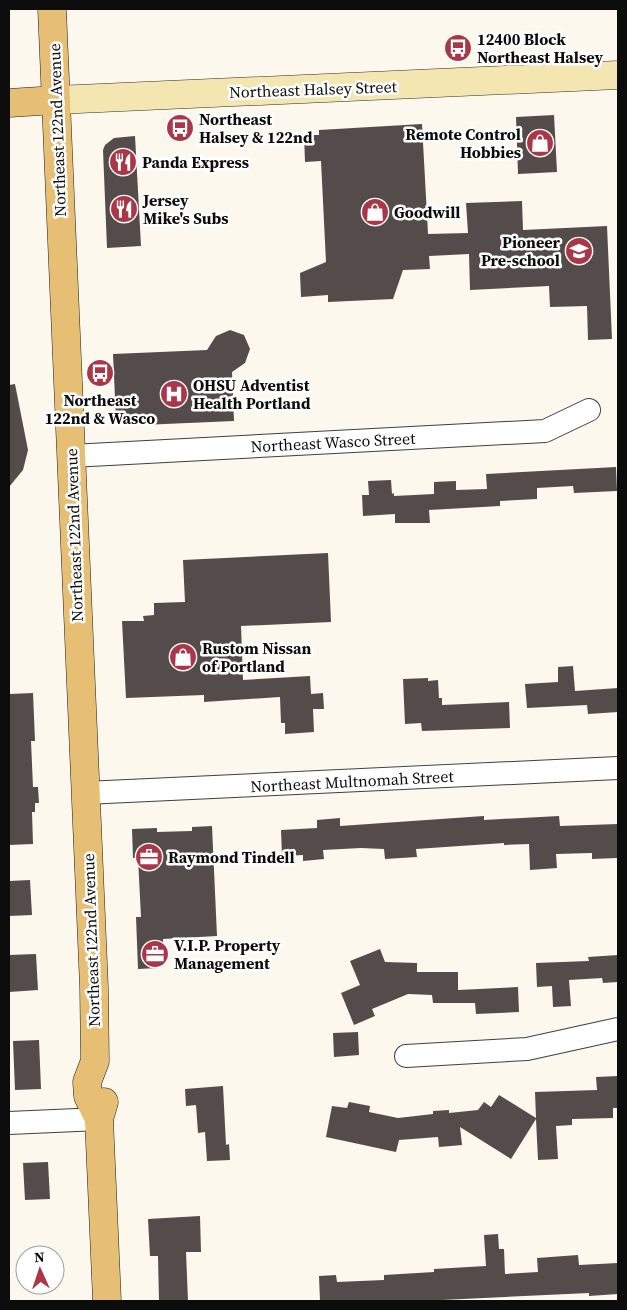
<svg xmlns="http://www.w3.org/2000/svg" width="627" height="1310" font-family="'Source Serif 4',serif">
<style>
.building{fill:#534c4a}
.lines{fill:none;stroke-linecap:round;stroke-linejoin:round}
.minor-casing{stroke:#3f3f3f;stroke-width:24}
.secondary-casing{stroke:#2e2e2e;stroke-width:29}
.primary-casing{stroke:#1d1d1d;stroke-width:29}
.minor{stroke:#fff;stroke-width:22}
.secondary{stroke:#f4e6b1;stroke-width:28}
.primary{stroke:#e6bf74;stroke-width:28}
.labels{text-anchor:middle;dominant-baseline:central;stroke-width:5;stroke-linejoin:round;paint-order:stroke}
.poi-label{font-size:16px;font-weight:bold;fill:#0c0c0c;stroke:#fff;text-anchor:start}
.street-label{font-size:16px;fill:#0c0c0c;stroke:#fff}
</style>
<rect width="100%" height="100%" fill="#fdf8ed"/>
<g class="building">
<polygon points="554,115 557,172 518,174 516,117"/>
<polygon points="422,124 428,234 468,233 466,203 522,201 523,230 607,226 612,339 588,340 587,306 550,307 549,286 470,290 469,254 429,256 430,269 403,270 393,299 328,302 328,295 301,297 300,273 326,262 321,161 305,162 304,135 319,135 319,130"/>
<polygon points="135,136 141,246 107,248 103,150 105,145 114,138"/>
<polygon points="230,330 244,335 250,349 245,363 232,372 234,421 142,425 142,422 129,422 128,420 116,420 113,354 207,350 216,336"/>
<polygon points="15,384 28,450 23,470 9,487 9,385"/>
<polygon points="616,467 617,491 574,493 573,486 537,488 537,499 500,501 500,506 429,510 430,523 395,523 395,514 363,516 362,495 369,495 368,481 391,480 392,494 394,493 394,496 434,494 434,482 456,481 456,490 487,489 486,474"/>
<polygon points="328,553 331,622 241,626 243,680 310,676 311,694 323,693 324,709 313,709 314,732 285,734 285,723 281,723 280,697 204,702 204,695 126,698 122,621 144,621 143,616 154,615 154,603 185,602 183,560"/>
<polygon points="573,666 575,691 618,688 618,712 588,714 587,705 527,708 525,684 558,682 558,667"/>
<polygon points="428,678 428,681 438,680 439,698 442,698 442,705 509,702 510,728 422,731 421,723 405,724 403,679"/>
<polygon points="33,693 35,741 31,741 33,787 38,787 39,803 35,803 35,812 32,812 33,844 9,845 9,694"/>
<polygon points="484,816 484,820 559,816 560,826 618,824 617,858 592,859 592,853 556,854 557,868 530,870 529,844 504,845 504,843 416,849 417,857 385,859 384,849 361,848 323,850 324,859 303,861 303,855 282,856 281,830 317,828 317,820 340,818 340,826"/>
<polygon points="212,826 217,936 163,939 164,961 158,962 158,968 138,969 136,917 141,917 138,858 133,858 132,829 157,828 157,832 192,831 192,827"/>
<polygon points="30,880 32,915 9,916 9,881"/>
<polygon points="380,949 385,962 417,963 417,972 458,972 458,990 518,987 519,1012 476,1014 475,1003 433,1003 432,995 408,994 372,1009 375,1016 354,1025 341,993 360,985 350,961"/>
<polygon points="36,954 38,990 9,992 9,955"/>
<polygon points="618,955 618,982 603,983 602,978 569,980 571,1006 553,1007 552,986 537,987 536,963 589,961 588,957"/>
<polygon points="358,1032 359,1055 334,1057 333,1033"/>
<polygon points="39,1040 41,1089 15,1090 13,1041"/>
<polygon points="618,1076 618,1108 613,1108 613,1118 572,1119 572,1125 556,1126 558,1159 538,1160 536,1119 511,1159 460,1127 462,1145 439,1147 438,1137 399,1140 396,1152 326,1137 332,1106 347,1108 349,1102 370,1106 369,1112 398,1118 433,1114 433,1111 449,1110 449,1113 478,1110 484,1102 491,1107 499,1095 536,1118 535,1092 597,1090 596,1077"/>
<polygon points="223,1086 226,1145 229,1144 230,1160 207,1161 205,1132 198,1133 196,1105 186,1106 185,1089"/>
<polygon points="48,1162 50,1199 25,1200 23,1163"/>
<polygon points="200,1216 201,1252 186,1252 188,1301 159,1301 158,1256 150,1256 148,1219"/>
<polygon points="498,1234 499,1249 504,1249 505,1274 538,1272 537,1258 578,1255 579,1265 618,1263 618,1294 589,1296 589,1293 421,1301 320,1301 319,1276 336,1275 337,1282 384,1280 384,1275 434,1272 434,1269 486,1266 484,1235"/>
</g>
<g class="lines">
<g class="minor-casing">
<g id="minor">
<polyline points="71,456 545,431 589,410"/>
<polyline points="85,793 618,768"/>
<polyline points="406,1056 527,1049 618,1029"/>
<polyline points="9,1123 99,1119"/>
</g>
</g>
<g class="secondary-casing">
<polyline id="secondary" points="56,100 618,75"/>
</g>
<g class="primary-casing">
<g id="primary">
<polyline points="52,9 94,987 95,1061 87,1082 88,1096 99,1119"/>
<polyline points="9,103 56,100"/>
<polyline points="104,1102 99,1119 107,1301"/>
</g>
</g>
<use href="#minor" class="minor"/>
<use href="#secondary" class="secondary"/>
<use href="#primary" class="primary"/>
</g>
<defs>
<g id="bus-disc" transform="scale(1.4375)"><circle r="9.5" fill="#a93747" stroke="#fff"/><path d="M-5-6H5V4H4V6H2V4H-2V6H-4V4H-5ZM-3.5-4V0h7V-4ZM-3.5 1.2v1.5H-2V1.2ZM2 1.2v1.5H3.5V1.2Z" fill="#fff"/></g>
<g id="shop-disc" transform="scale(1.4375)"><circle r="9.5" fill="#a93747" stroke="#fff"/><path d="M-5-2.5h2.3a2.7 3.5 0 0 1 5.4 0H5L5.5 6h-11ZM-1.5-2.5h3a1.5 2.3 0 0 0-3 0Z" fill="#fff"/></g>
<g id="restaurant-disc" transform="scale(1.4375)"><circle r="9.5" fill="#a93747" stroke="#fff"/><path d="M-5-6h1v4h1v-4h1v4h1v-4h1v5L-1.5 .5V6h-2V.5L-5-1ZM5-6V6H3V1.5H1.5Q1.5-4 5-6Z" fill="#fff"/></g>
<g id="school-disc" transform="scale(1.4375)"><circle r="9.5" fill="#a93747" stroke="#fff"/><path d="M0-5L7-2L0 1L-7-2ZM-4 1L0 2.5L4 1V4Q0 6-4 4Z" fill="#fff"/></g>
<g id="hospital-disc" transform="scale(1.4375)"><circle r="9.5" fill="#a93747" stroke="#fff"/><path d="M-5-5h3v3.5h4V-5h3V5h-3V1.5h-4V5h-3Z" fill="#fff"/></g>
<g id="office-disc" transform="scale(1.4375)"><circle r="9.5" fill="#a93747" stroke="#fff"/><path d="M-6-3h4V-5.5h4V-3h4V5H-6ZM-1-4.5V-3h2v-1.5ZM-6 0V1H6V0Z" fill="#fff"/></g>
</defs>
<g fill-rule="evenodd">
<use href="#bus-disc" x="458" y="48"/>
<use href="#bus-disc" x="180" y="128"/>
<use href="#shop-disc" x="540" y="143"/>
<use href="#restaurant-disc" x="123" y="162"/>
<use href="#restaurant-disc" x="124" y="209"/>
<use href="#shop-disc" x="375" y="212"/>
<use href="#school-disc" x="579" y="251"/>
<use href="#bus-disc" x="100" y="373"/>
<use href="#hospital-disc" x="174" y="394"/>
<use href="#shop-disc" x="183" y="657"/>
<use href="#office-disc" x="149" y="857"/>
<use href="#office-disc" x="155" y="954"/>
</g>
<g class="labels">
<g class="poi-label">
<text x="477" y="39">12400 Block<tspan x="477" dy="18">Northeast Halsey</tspan></text>
<text x="199" y="119">Northeast<tspan x="199" dy="18">Halsey &amp; 122nd</tspan></text>
<text x="521" y="134" text-anchor="end">Remote Control<tspan x="521" dy="18">Hobbies</tspan></text>
<text x="142" y="162">Panda Express</text>
<text x="143" y="200">Jersey<tspan x="143" dy="18">Mike's Subs</tspan></text>
<text x="394" y="212">Goodwill</text>
<text x="560" y="242" text-anchor="end">Pioneer<tspan x="560" dy="18">Pre-school</tspan></text>
<text x="193" y="385">OHSU Adventist<tspan x="193" dy="18">Health Portland</tspan></text>
<text x="100" y="400" text-anchor="middle">Northeast<tspan x="100" dy="18">122nd &amp; Wasco</tspan></text>
<text x="202" y="648">Rustom Nissan<tspan x="202" dy="18">of Portland</tspan></text>
<text x="168" y="857">Raymond Tindell</text>
<text x="174" y="945">V.I.P. Property<tspan x="174" dy="18">Management</tspan></text>
</g>
<g class="street-label">
<text transform="translate(313 89) rotate(-2)">Northeast Halsey Street</text>
<text transform="translate(57 130) rotate(-92)">Northeast 122nd Avenue</text>
<text transform="translate(333 442) rotate(-3)">Northeast Wasco Street</text>
<text transform="translate(74 535) rotate(-92)">Northeast 122nd Avenue</text>
<text transform="translate(352 781) rotate(-3)">Northeast Multnomah Street</text>
<text transform="translate(91 940) rotate(-92)">Northeast 122nd Avenue</text>
</g>
</g>
<rect width="627" height="1310" fill="none" stroke="#0c0c0c" stroke-width="20"/>
<g transform="translate(40 1270) rotate(357)"><circle r="24" fill="#ffffff" stroke="#9e9e9e"/>
<path d="M0-4L9 19L0 12L-9 19Z" fill="#a93747"/>
<text y="-8" font-size="14" font-weight="bold" text-anchor="middle" fill="#0c0c0c">N</text>
</g>
</svg>
